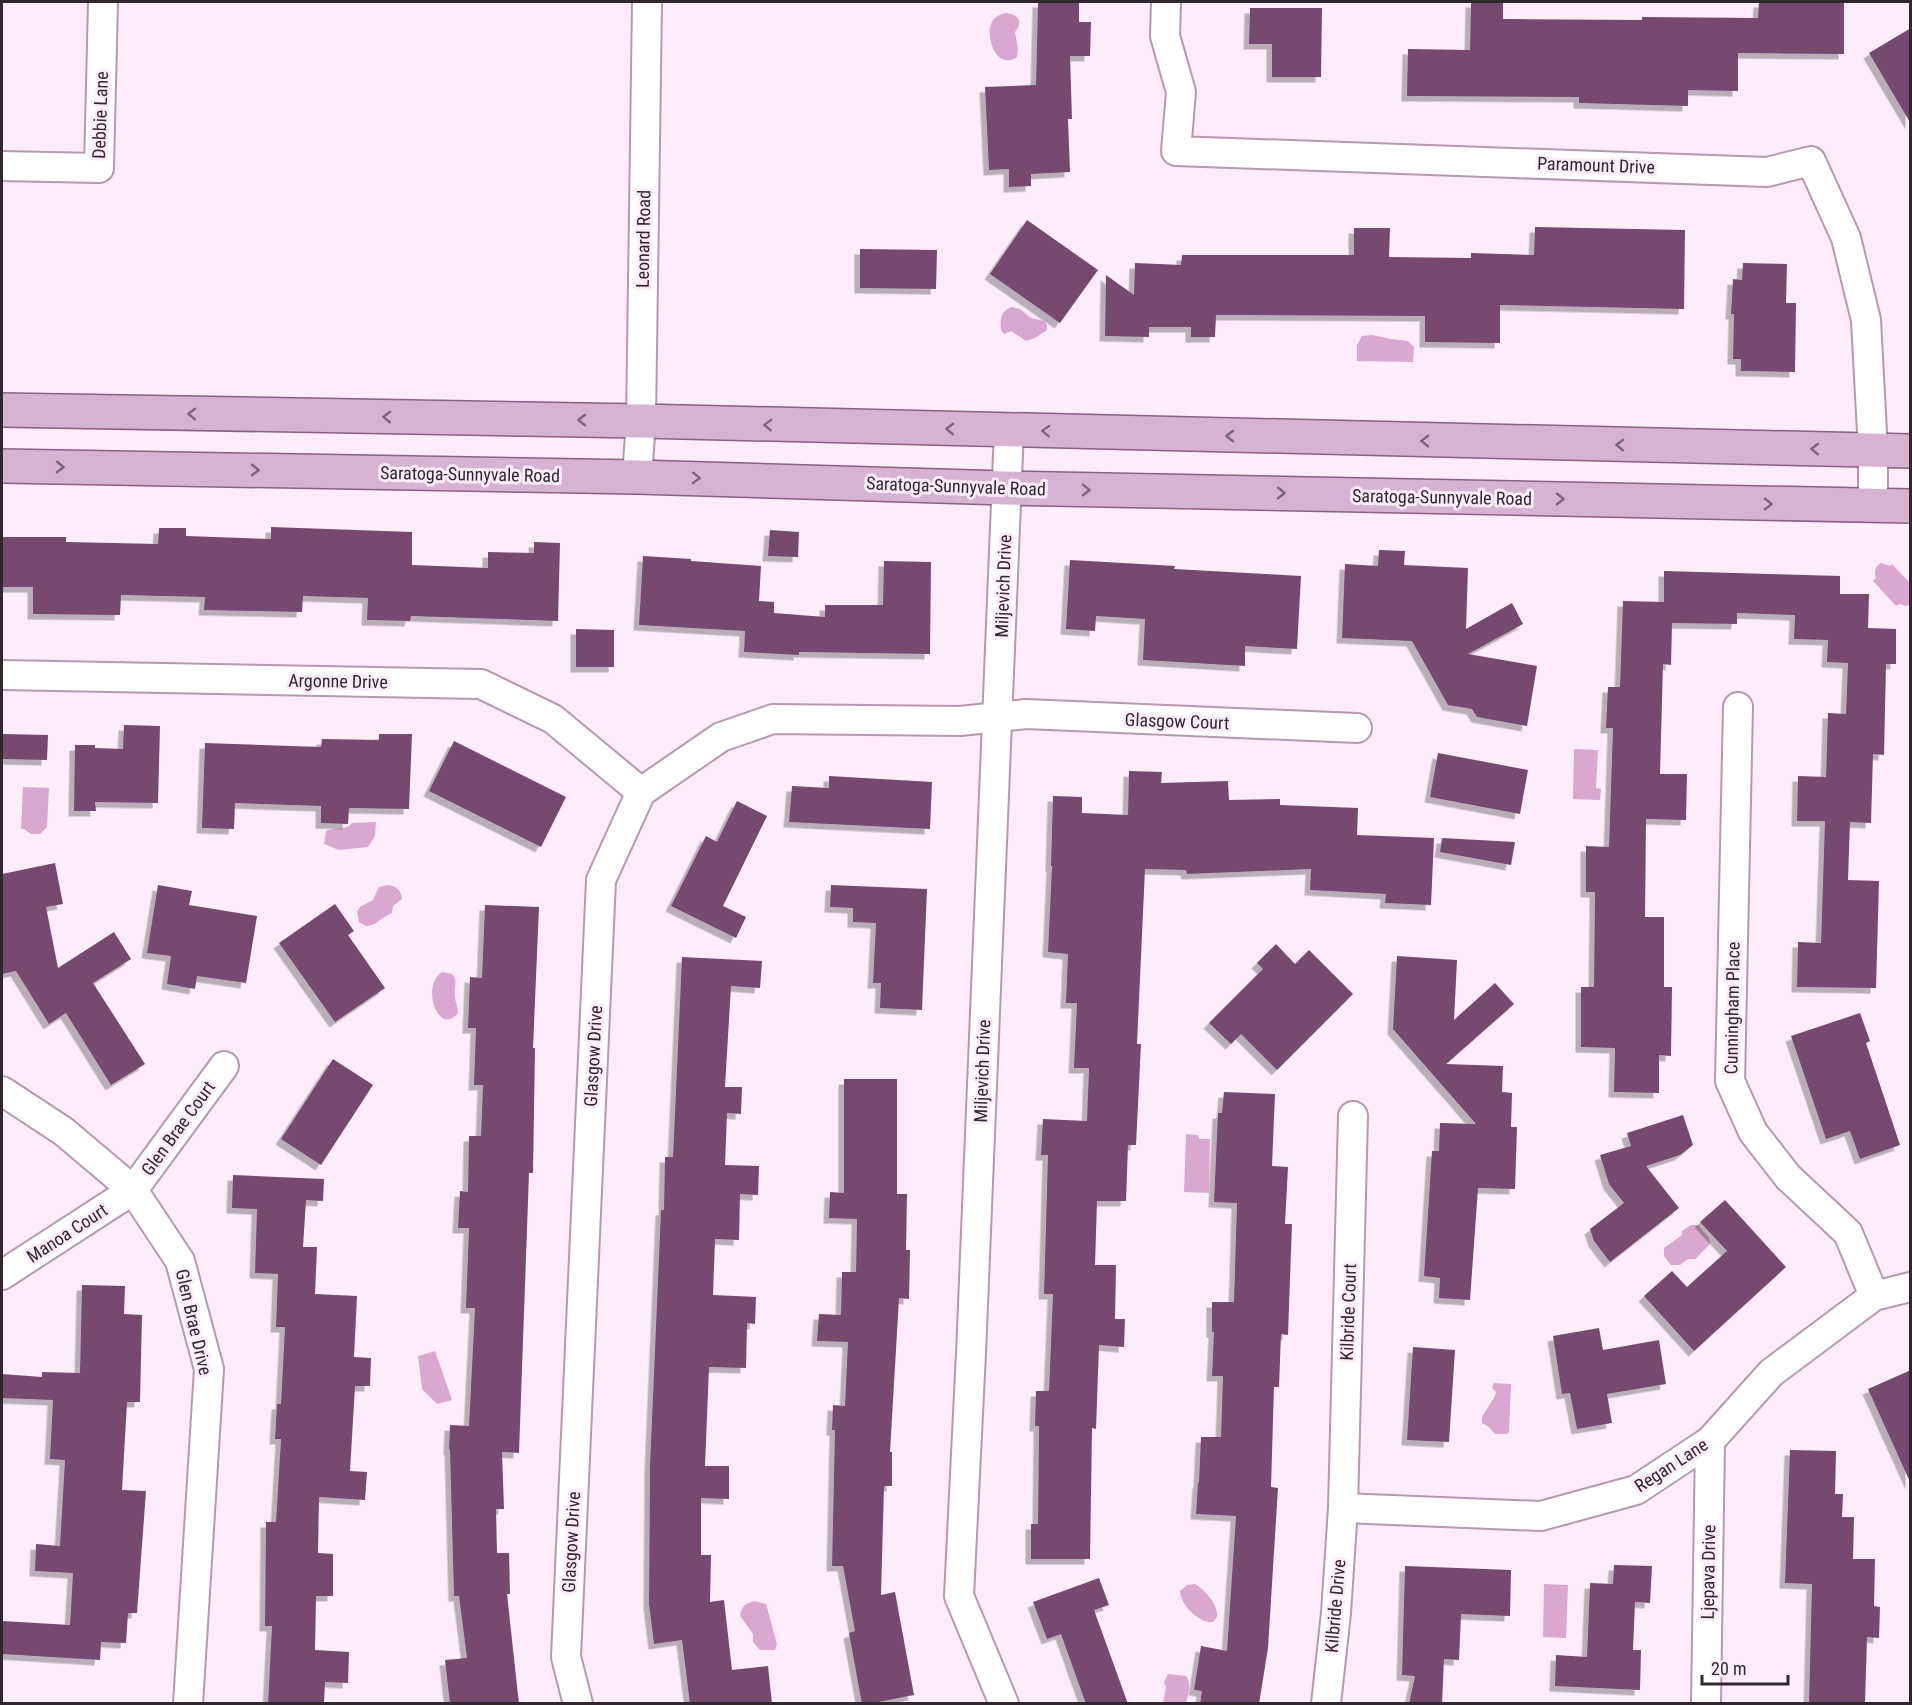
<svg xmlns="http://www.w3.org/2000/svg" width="1912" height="1705" font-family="'Roboto Condensed',sans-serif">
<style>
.water{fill:#daa7d1}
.building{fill:#75496f;filter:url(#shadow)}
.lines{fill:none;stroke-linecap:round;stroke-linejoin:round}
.minor-casing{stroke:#b699b0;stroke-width:32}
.primary-casing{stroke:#8b6084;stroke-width:36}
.minor{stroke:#fff;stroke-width:28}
.primary{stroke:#d6b3d0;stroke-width:33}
.oneway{stroke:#7c6577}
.labels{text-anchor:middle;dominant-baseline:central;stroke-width:6;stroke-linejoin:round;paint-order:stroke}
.street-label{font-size:18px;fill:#32262f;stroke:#feecfa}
</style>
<defs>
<filter id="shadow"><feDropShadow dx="-5.5" dy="5.5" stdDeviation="0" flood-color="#0004"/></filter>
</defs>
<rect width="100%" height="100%" fill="#feecfa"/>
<g class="water">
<path d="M 1006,13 C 1018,14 1024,22 1015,32 L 1018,49 L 1017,57 C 997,72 983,35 993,20 C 996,16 1001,14 1006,13 Z"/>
<path d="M 1012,307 L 1020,309 L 1031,318 L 1044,321 L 1047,325 L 1047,330 L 1035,338 L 1026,341 L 1011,331 L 1004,334 L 1001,330 C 1000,320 1000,311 1012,307 Z"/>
<polygon points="1372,335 1391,339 1408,341 1414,347 1413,362 1357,361 1357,345 1362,336"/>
<path d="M 1881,563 L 1890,566 L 1892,564 L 1910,583 L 1910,605 L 1905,606 L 1900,604 L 1896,606 L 1873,581 L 1876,578 C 1874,572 1875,566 1881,563 Z"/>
<polygon points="1574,749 1598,750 1596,788 1601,789 1600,800 1573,799"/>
<polygon points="23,787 49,788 47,827 40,834 31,834 24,829 21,829"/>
<path d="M 376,822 L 375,836 L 368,847 L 339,850 L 324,844 L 326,831 C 335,827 347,831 352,823 Z"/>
<path d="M 388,885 C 396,886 401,890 402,899 L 393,906 L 392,913 C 382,917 376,926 366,926 L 359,922 L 357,912 L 360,907 L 373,900 L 379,887 Z"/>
<path d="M 442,972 L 452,974 C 459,982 453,988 455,998 C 456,1004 458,1007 458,1013 C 439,1037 420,987 442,972 Z"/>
<polygon points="1186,1134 1198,1135 1199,1139 1210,1139 1209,1193 1184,1192"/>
<polygon points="1691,1225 1698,1225 1709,1238 1710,1244 1695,1259 1688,1259 1680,1265 1671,1265 1664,1256 1664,1248 1682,1235 1682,1231"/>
<polygon points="435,1351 452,1400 437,1404 422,1389 418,1356"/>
<polygon points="1494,1383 1511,1384 1509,1432 1507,1434 1495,1434 1489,1427 1482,1423 1482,1417 1495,1396 1496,1392 1492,1388"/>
<path d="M 1195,1584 C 1205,1590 1218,1604 1217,1617 L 1213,1622 C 1199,1624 1180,1604 1180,1591 L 1187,1585 Z"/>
<polygon points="1544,1584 1568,1585 1566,1638 1543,1637"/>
<path d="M 755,1601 L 766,1604 L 777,1644 L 775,1650 L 760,1650 L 753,1642 L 753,1634 L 740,1616 C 741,1606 746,1603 755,1601 Z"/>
<path d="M 1168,1674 L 1186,1676 C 1192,1683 1188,1695 1186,1703 L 1163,1703 L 1166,1687 L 1164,1682 Z"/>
</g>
<g class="building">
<polygon points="1038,2 1079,2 1079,22 1091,22 1090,56 1070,56 1072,119 1068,119 1070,172 1031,174 1031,186 1009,187 1009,169 989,170 985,87 1036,85"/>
<polygon points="1471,2 1503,2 1503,19 1642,20 1642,17 1758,18 1759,2 1844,2 1844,54 1738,53 1738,91 1688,90 1688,106 1579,103 1579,97 1407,96 1408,49 1470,50"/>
<polygon points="1250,8 1322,8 1321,77 1272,77 1272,44 1249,44"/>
<polygon points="1911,28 1911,124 1869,53"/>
<polygon points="1027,220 1098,270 1060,323 990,274"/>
<polygon points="1535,227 1685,230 1684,309 1500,305 1500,343 1425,342 1425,316 1216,315 1215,337 1191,337 1191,327 1149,327 1149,337 1105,336 1106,275 1134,295 1135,263 1181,265 1182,255 1354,255 1354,228 1390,228 1389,257 1471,258 1471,253 1534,255"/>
<polygon points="860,249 937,250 936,289 860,288"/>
<polygon points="1743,263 1787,264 1786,303 1796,303 1795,372 1741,371 1741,359 1733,359 1734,314 1731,314 1733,279 1742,280"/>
<polygon points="271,527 412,532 412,565 488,568 488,552 534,553 534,542 560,543 558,621 411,616 410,621 367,620 368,598 303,596 302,612 204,610 205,597 121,595 120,615 33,614 33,587 2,587 2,537 66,537 66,542 158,544 159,528 186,528 186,536 271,539"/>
<polygon points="770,530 799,532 798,557 768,556"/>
<polygon points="1379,550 1405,551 1404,565 1468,568 1466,629 1512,603 1523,624 1468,654 1537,666 1527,726 1477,717 1472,709 1448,705 1412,641 1342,638 1345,564 1378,566"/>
<polygon points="643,556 691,559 691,561 761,566 759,601 774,602 774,613 825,617 825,605 883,605 884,561 931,562 930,654 799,652 799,655 744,652 745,631 639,625"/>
<polygon points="1070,560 1175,566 1174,569 1301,576 1297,649 1245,646 1245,666 1143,660 1145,619 1096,616 1095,631 1066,629"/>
<polygon points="1664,571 1840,576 1840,594 1869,594 1868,628 1896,629 1896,664 1886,664 1884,755 1873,754 1871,823 1850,822 1848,880 1879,881 1876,988 1797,987 1798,942 1821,943 1825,821 1797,821 1798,776 1826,777 1828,713 1846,714 1848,663 1827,662 1828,640 1794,639 1795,615 1737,613 1737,624 1672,623 1671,665 1663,664 1660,774 1687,774 1686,820 1646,819 1645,917 1664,917 1664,987 1672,987 1671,1056 1659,1055 1659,1093 1614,1092 1615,1048 1581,1047 1581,987 1594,987 1595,892 1586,892 1586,846 1609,847 1613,728 1606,728 1608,687 1620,687 1623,601 1664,602"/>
<polygon points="576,629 614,630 614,667 576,667"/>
<polygon points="124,725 160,726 158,803 95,802 96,811 74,811 75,745 95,745 95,748 123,749"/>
<polygon points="2,734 48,735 47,760 2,759"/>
<polygon points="379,734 412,734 409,809 349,808 348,824 321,823 321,806 235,803 234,829 202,828 205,743 321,747 322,739 379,740"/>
<polygon points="454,741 566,797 541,847 429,791"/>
<polygon points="1438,753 1528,770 1520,814 1430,797"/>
<polygon points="1129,771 1162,772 1161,783 1228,781 1229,800 1280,799 1280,805 1358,808 1357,835 1434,838 1431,905 1385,903 1386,894 1310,890 1311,869 1187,874 1186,870 1145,869 1137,1044 1141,1044 1136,1145 1128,1145 1126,1201 1097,1201 1095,1265 1116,1265 1115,1319 1125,1319 1124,1347 1099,1345 1096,1429 1092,1428 1090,1559 1031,1559 1031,1524 1038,1524 1039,1426 1035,1426 1036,1391 1049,1391 1053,1294 1044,1294 1048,1155 1041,1155 1043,1119 1087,1121 1089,1068 1074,1068 1077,1003 1066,1003 1068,954 1048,952 1052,866 1051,866 1053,796 1082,797 1082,813 1128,815"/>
<polygon points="829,776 932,782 930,829 789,822 792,786 829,788"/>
<polygon points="737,801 767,816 723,906 746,917 736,938 671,906 706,836 717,842"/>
<polygon points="1442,838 1515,842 1511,865 1440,852"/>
<polygon points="55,863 63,904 46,907 58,968 114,932 131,959 93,983 145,1064 111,1085 66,1013 49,1024 16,971 2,974 2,874"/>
<polygon points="158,885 192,891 189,905 257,916 246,983 197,976 195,989 167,984 171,956 147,953"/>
<polygon points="831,885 927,889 922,1010 880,1008 881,983 873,983 876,923 853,922 853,908 830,907"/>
<polygon points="335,904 354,931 348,935 385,988 335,1022 279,943"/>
<polygon points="485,905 539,907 533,1048 535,1048 533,1173 529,1173 519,1453 502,1452 504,1509 496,1509 497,1553 509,1553 510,1594 507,1594 519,1704 450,1704 445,1660 467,1658 459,1596 454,1596 450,1450 449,1449 450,1425 469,1426 475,1308 466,1308 469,1228 458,1228 460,1191 468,1192 469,1136 481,1136 483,1085 474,1085 476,1028 468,1028 470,977 482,978"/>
<polygon points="1276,944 1295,964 1309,950 1353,994 1277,1070 1241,1034 1231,1044 1209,1023 1263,969 1257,963"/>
<polygon points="1397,956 1457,960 1454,1020 1495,983 1514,1004 1446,1064 1503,1066 1502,1092 1512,1093 1511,1127 1517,1127 1515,1189 1478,1188 1470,1300 1439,1298 1440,1278 1424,1276 1432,1151 1439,1151 1440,1123 1476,1124 1393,1029"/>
<polygon points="682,957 762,961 760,988 731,986 725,1087 742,1087 741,1114 727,1113 725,1165 759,1166 758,1195 740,1194 739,1240 715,1239 713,1295 756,1297 755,1324 747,1323 746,1368 709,1367 705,1466 729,1466 729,1499 701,1498 701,1555 711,1555 710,1602 724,1600 732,1670 768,1666 772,1704 690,1704 682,1640 654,1644 649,1604 650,1466 661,1210 664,1210 665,1157 673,1157"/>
<polygon points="1860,1013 1870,1041 1866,1043 1900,1145 1860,1159 1850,1131 1826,1139 1791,1036"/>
<polygon points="333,1059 373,1085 321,1165 281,1139"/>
<polygon points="844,1079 897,1079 897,1194 907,1194 906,1250 910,1250 909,1299 899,1298 890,1452 892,1452 892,1486 884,1486 881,1595 895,1592 914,1695 868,1704 862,1704 849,1633 855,1631 843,1566 832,1566 835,1430 832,1430 833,1405 845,1406 848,1342 817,1341 819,1314 841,1315 842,1272 856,1272 857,1219 829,1218 830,1192 844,1193"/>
<polygon points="1224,1092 1275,1094 1272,1166 1288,1167 1285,1224 1292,1224 1288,1335 1281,1334 1279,1387 1274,1387 1271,1487 1278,1488 1268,1648 1259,1704 1200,1704 1202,1691 1194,1690 1201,1646 1227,1651 1236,1516 1196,1514 1198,1482 1199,1483 1201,1437 1221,1437 1223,1376 1212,1376 1214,1332 1212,1332 1212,1302 1234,1302 1237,1203 1214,1202 1218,1113 1222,1113"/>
<polygon points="1683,1115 1693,1145 1680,1155 1646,1166 1679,1208 1610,1262 1594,1241 1590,1229 1624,1203 1609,1184 1600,1155 1631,1146 1627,1133"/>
<polygon points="233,1175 324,1179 323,1201 306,1200 303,1247 317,1247 315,1294 357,1296 354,1357 371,1358 370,1386 355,1386 350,1471 367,1472 365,1500 319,1497 318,1553 333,1554 333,1596 316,1596 315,1650 349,1652 348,1683 325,1682 324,1704 268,1704 272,1626 265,1626 266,1522 276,1522 281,1439 275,1439 277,1404 281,1404 285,1327 276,1327 278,1274 255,1273 257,1209 232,1208"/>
<polygon points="1725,1200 1786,1267 1694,1351 1644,1296 1672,1271 1687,1287 1727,1251 1700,1222"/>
<polygon points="82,1285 125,1286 124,1314 142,1315 140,1402 127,1402 122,1490 146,1491 137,1613 128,1613 126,1643 101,1642 100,1660 2,1654 2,1621 70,1625 73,1573 35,1571 36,1544 60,1546 65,1460 50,1459 53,1400 2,1398 2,1374 42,1377 42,1372 80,1373"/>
<polygon points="1599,1328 1603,1350 1659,1340 1666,1384 1607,1394 1612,1423 1577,1429 1570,1393 1562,1394 1553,1336"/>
<polygon points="1413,1347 1455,1350 1449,1442 1407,1440"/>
<polygon points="1911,1370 1911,1484 1868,1389"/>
<polygon points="1790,1450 1836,1451 1835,1494 1843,1494 1842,1517 1854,1517 1853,1559 1875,1559 1874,1606 1880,1607 1879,1638 1867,1637 1865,1704 1809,1704 1812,1584 1785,1583"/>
<polygon points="1614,1565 1652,1566 1650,1603 1635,1602 1633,1650 1641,1650 1640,1690 1555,1686 1556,1655 1587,1657 1590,1583 1613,1584"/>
<polygon points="1405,1566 1511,1570 1510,1616 1461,1614 1459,1660 1444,1659 1442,1704 1409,1704 1415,1676 1402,1675"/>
<polygon points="1099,1578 1109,1605 1094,1610 1128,1704 1086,1704 1061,1634 1047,1639 1033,1602"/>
</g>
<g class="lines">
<g class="minor-casing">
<g id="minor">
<polyline points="1166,2 1165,36 1181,92 1176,151 1767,172 1811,161 1846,238 1866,320 1873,451 1873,506"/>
<polyline points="2,166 99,168 103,2"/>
<polyline points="637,477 641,421 647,2"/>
<polyline points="2,675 481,684 553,719 641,792"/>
<polyline points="1738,707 1730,1081 1753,1132 1788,1177 1848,1233 1874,1296"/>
<polyline points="2,1091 63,1131 133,1190 180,1261 209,1369 188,1704"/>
<polyline points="2,1275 133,1190 224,1066"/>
<polyline points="1343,1508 1541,1516 1636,1490 1710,1441 1771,1373 1874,1296 1910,1287"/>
<polyline points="578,1704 566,1657 601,880 641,792 721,737 773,719 960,721 1026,714 1357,728"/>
<polyline points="1004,1704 959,1596 971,1353 1009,430"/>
<polyline points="1326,1704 1336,1613 1343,1508 1353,1116"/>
<polyline points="1706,1704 1710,1441"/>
</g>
</g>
<g class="primary-casing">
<g id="primary">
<polyline points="2,410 641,421 1910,451"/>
<polyline points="2,466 637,477 1006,488 1910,506"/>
</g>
</g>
<use href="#minor" class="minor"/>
<use href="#primary" class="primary"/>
</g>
<defs><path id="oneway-chevron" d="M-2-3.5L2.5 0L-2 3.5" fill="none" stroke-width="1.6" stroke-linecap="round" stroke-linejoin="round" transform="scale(1.5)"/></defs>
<g class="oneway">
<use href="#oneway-chevron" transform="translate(192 414) rotate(-179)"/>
<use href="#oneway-chevron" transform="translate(387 417) rotate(-179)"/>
<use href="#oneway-chevron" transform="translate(582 420) rotate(-179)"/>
<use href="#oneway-chevron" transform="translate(768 425) rotate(-178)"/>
<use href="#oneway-chevron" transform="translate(950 429) rotate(-179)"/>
<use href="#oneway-chevron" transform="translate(1046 431) rotate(-178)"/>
<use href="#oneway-chevron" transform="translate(1230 436) rotate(-179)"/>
<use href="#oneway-chevron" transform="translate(1425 441) rotate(-179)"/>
<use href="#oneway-chevron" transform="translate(1620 445) rotate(-179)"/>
<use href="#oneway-chevron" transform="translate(1815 449) rotate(-179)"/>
<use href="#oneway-chevron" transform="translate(60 467) rotate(1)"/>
<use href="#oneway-chevron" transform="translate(255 470) rotate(1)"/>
<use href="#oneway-chevron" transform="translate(696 478) rotate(2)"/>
<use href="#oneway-chevron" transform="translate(1086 490) rotate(1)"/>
<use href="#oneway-chevron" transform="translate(1281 493) rotate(1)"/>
<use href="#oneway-chevron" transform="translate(1560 499) rotate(1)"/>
<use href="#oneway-chevron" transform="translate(1768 504) rotate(1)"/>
</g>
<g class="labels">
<g class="street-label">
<text transform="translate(100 115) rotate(-88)">Debbie Lane</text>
<text transform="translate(1596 165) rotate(2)">Paramount Drive</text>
<text transform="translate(643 239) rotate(-89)">Leonard Road</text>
<text transform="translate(470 474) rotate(1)">Saratoga-Sunnyvale Road</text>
<text transform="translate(956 486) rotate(2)">Saratoga-Sunnyvale Road</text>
<text transform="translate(1442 497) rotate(1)">Saratoga-Sunnyvale Road</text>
<text transform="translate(1003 586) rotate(-88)">Miljevich Drive</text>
<text transform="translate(338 681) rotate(1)">Argonne Drive</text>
<text transform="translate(1177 721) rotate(2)">Glasgow Court</text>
<text transform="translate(1732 1008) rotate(-89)">Cunningham Place</text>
<text transform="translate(593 1056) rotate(-87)">Glasgow Drive</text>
<text transform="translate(982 1071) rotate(-88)">Miljevich Drive</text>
<text transform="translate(178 1128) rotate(-54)">Glen Brae Court</text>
<text transform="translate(67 1233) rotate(-33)">Manoa Court</text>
<text transform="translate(1348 1312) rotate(-88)">Kilbride Court</text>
<text transform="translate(194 1322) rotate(77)">Glen Brae Drive</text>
<text transform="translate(1671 1465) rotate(-33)">Regan Lane</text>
<text transform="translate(571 1542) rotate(-87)">Glasgow Drive</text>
<text transform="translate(1708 1572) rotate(-89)">Ljepava Drive</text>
<text transform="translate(1335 1606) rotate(-85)">Kilbride Drive</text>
</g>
</g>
<rect width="1912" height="1705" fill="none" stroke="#32262f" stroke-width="6"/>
<path d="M1702 1675v9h86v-9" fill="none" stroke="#32262f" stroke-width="3"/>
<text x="1711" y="1675" font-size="18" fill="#32262f" stroke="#feecfa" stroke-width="4.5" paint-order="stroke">20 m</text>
</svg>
